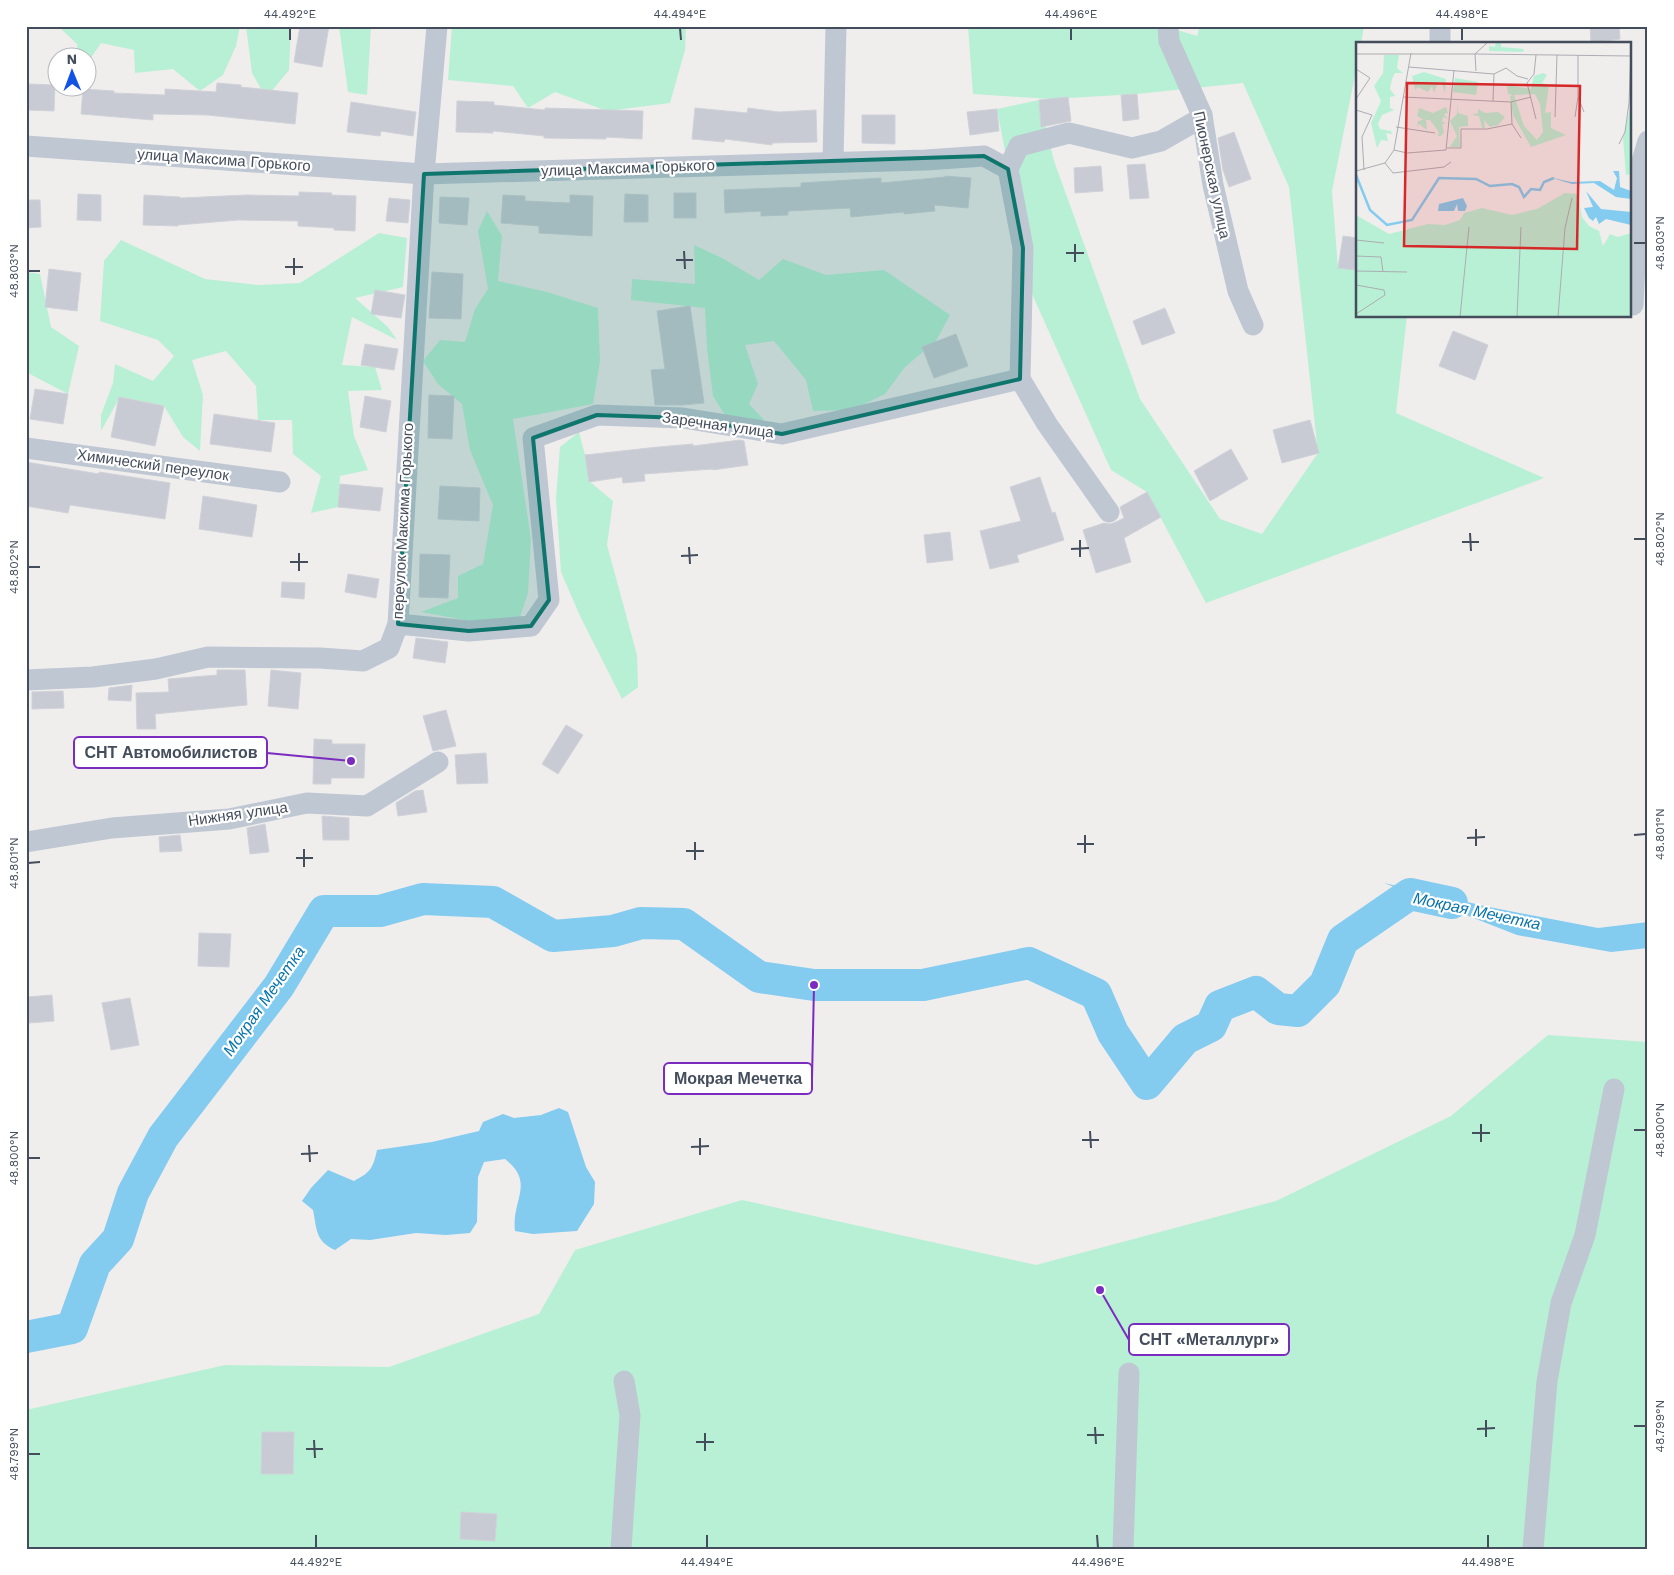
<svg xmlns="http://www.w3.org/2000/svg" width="1674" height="1575" font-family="'Work Sans',sans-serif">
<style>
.green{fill:#b8f0d5}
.water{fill:#83cbef}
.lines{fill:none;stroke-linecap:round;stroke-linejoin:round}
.river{stroke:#83cbef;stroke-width:32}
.building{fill:#c8cbd3;stroke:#d0d2d9}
.street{stroke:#bfc7d3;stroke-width:21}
.marked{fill:#0f766e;fill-opacity:0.2;stroke:#0f766e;stroke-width:4;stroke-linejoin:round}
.ticks{fill:none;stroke:#444d5b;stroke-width:2}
.labels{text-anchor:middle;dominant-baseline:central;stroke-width:4.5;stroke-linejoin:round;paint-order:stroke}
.street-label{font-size:15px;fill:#444d5b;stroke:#fff}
.water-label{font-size:16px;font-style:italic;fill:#0774ac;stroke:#fff}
.inset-river{fill:none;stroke:#83cbef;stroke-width:2.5}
.inset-road{fill:none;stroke:#abadb3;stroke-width:1}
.view{fill:#d62828;fill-opacity:0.15;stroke:#d62828;stroke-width:2.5}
.inset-edge{fill:none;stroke:#444d5b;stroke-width:2.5}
.leader{fill:none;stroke:#7b2cbf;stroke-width:2}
.callout-dot{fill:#7b2cbf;stroke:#fff;stroke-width:2}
.callout{fill:#fff;stroke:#7b2cbf;stroke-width:2}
.callout-label{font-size:16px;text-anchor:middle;font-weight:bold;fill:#444d5b}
.neatline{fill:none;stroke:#444d5b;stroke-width:2}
.ticks-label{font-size:12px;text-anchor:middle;fill:#444d5b}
</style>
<rect width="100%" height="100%" fill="#f0eded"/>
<g class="green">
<polygon points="58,26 240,26 236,46 223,75 200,91 173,69 135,73 134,50 101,43 88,62 88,58 78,57 77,44"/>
<polygon points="246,26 291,26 289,70 266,98 252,73"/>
<polygon points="339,26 371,26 367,95 348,92"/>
<polygon points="452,26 686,26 685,50 670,103 607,111 555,92 528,108 513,86 448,80"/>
<polygon points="968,26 1164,26 1197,36 1200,26 1364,26 1361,44 1358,44 1358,60 1332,191 1338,268 1355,270 1358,251 1358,316 1407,316 1396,413 1544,478 1206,603 1147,492 1111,470 1032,294 997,109 1039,100 1054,161 1140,399 1220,519 1262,534 1318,453 1289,187 1243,83 1137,94 1051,99 973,94"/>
<polygon points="487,211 502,236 498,281 547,292 598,308 600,361 593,404 513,419 531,539 528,593 520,617 470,621 421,612 458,598 458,576 483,564 493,505 470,450 462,404 438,384 423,361 440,340 465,342 475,309 488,289 478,231"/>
<polygon points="379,233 407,238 403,287 355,298 388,327 397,340 352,317 342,365 375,367 382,390 348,391 354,436 368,470 340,476 338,507 311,513 321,476 293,454 292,420 258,420 256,386 226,351 192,360 203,395 200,451 183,437 164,406 120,397 101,431 101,415 113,383 115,364 153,381 174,356 158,340 100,321 104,261 121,240 205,279 259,285 300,283"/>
<polygon points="694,245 722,258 759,280 783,259 826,275 884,270 950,315 936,341 905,367 885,394 852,410 813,411 806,380 774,341 745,345 758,384 749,404 764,420 731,425 713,396 707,348 705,308 631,300 632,279 695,284"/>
<polygon points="26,272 40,274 51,327 79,346 68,394 26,372"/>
<polygon points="579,432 585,455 589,481 613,501 607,545 637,655 638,687 622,699 580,616 561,572 556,498 560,447"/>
<polygon points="1548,1035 1648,1042 1648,1549 26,1549 26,1410 225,1365 389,1367 539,1314 575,1250 742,1200 1036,1265 1276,1201 1451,1116"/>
</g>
<g class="water">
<polygon points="1384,883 1489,907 1598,928 1648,922 1648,948 1611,952 1517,935"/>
<path d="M 559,1108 L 568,1112 L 586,1167 L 595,1182 L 594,1204 L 577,1231 L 533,1234 L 515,1231 C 511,1200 536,1183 505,1159 L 484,1162 L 478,1177 L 477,1222 L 470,1233 L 446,1235 L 416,1233 L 370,1240 L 351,1239 L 335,1250 C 315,1241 317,1229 313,1210 L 302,1201 L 311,1188 L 328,1170 L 354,1181 C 371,1172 373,1168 377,1150 L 432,1142 L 479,1131 L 483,1122 L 503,1114 L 514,1118 L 541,1115 Z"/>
</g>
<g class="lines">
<polyline class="river" points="26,1337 72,1328 95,1264 118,1239 133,1193 163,1137 279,986 324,911 380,911 423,899 493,902 553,936 613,931 641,923 684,924 759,977 814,985 923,985 1029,963 1096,994 1113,1033 1147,1084 1185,1039 1211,1026 1220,1006 1256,992 1278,1009 1298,1011 1325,984 1343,940 1410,894 1452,903"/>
</g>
<g class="building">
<polygon points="300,26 329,26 322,67 294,62"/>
<polygon points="1590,26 1619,26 1620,39 1591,43"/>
<polygon points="217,83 241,85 241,87 298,93 295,124 207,115 153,114 153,120 81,114 83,89 114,91 114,93 165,95 165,89 216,92"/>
<polygon points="28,84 55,85 54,111 27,110"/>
<polygon points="1137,94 1139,119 1123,121 1121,95"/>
<polygon points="1068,97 1071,121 1041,127 1039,100"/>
<polygon points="457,101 494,102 494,105 545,110 545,108 643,111 642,139 606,137 606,139 544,138 544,136 493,131 493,133 456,132"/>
<polygon points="351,102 416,112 413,136 381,131 380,136 347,132"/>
<polygon points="695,108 747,113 748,108 779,112 816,110 817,142 772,143 772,145 725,139 724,142 692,139"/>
<polygon points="997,109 999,131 970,135 967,112"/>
<polygon points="862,115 895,115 895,144 862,143"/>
<polygon points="1234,132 1251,179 1229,187 1223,170 1218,138"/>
<polygon points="1145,164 1149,198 1130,199 1127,165"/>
<polygon points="1101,166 1103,191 1075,193 1074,168"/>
<polygon points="945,176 971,178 968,208 934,205 935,211 904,214 904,212 851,217 850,208 788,211 788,215 761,216 761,211 725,213 724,190 801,187 801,183 881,178 881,183 945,177"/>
<polygon points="299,192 332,193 331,195 356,196 355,231 334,230 334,228 298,226 298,221 238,220 178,225 178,226 143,225 144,195 180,197 180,198 247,195 299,196"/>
<rect x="674" y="193" width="22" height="25"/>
<polygon points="78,194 101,195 101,221 77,220"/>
<polygon points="625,194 648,195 648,222 624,222"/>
<polygon points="503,195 525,196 525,201 570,203 570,195 593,196 592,236 539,233 539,226 501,223"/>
<polygon points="440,197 469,198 467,225 439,223"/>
<polygon points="389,198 410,200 408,223 386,221"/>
<polygon points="26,200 40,200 41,227 26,228"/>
<polygon points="1343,236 1358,238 1355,270 1338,268"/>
<polygon points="49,269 81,273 77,311 45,307"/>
<polygon points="432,272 463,274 461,319 429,318"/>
<polygon points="375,290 405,295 401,318 371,314"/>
<polygon points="690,306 704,403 682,405 655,405 651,370 665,369 657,311"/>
<polygon points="1165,308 1175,333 1142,345 1133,321"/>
<polygon points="1453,331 1488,345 1475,380 1439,366"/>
<polygon points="956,334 968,366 934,378 922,347"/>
<polygon points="365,344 398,349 394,370 361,365"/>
<polygon points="35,389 68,394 63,424 30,419"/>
<polygon points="429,395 454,396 452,439 428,438"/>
<polygon points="365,396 391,401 386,432 360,427"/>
<polygon points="119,397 164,406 155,446 111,437"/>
<polygon points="214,414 275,423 271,452 210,444"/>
<polygon points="1310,420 1319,453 1282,463 1273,430"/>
<polygon points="740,440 744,441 748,465 713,470 713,469 644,474 645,481 623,483 622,477 589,482 585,455 658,447 693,444 693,446"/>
<polygon points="1231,449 1248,479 1210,501 1194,471"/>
<polygon points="26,462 99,474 99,472 170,483 165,519 70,505 68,513 26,506"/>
<polygon points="1040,477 1052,513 1055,512 1064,540 1017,555 1019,562 990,569 980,531 1021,521 1010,487"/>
<polygon points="340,484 383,488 380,511 338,507"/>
<polygon points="440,486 480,488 479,521 438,519"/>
<polygon points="1147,492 1161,517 1124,538 1131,562 1096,573 1083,530 1104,523 1110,524 1116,522 1124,518 1120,507"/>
<polygon points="203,496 257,505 252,537 199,529"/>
<polygon points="950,532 953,560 927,563 924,535"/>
<polygon points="420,554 450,555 448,598 419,597"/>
<polygon points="348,574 379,579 376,598 345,592"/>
<polygon points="282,582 305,583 304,599 281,597"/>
<polygon points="416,638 448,642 445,663 413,658"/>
<polygon points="217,670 245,670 247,705 155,714 156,729 137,729 136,693 169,692 168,679 217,675"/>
<polygon points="271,670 301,673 298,709 268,706"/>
<polygon points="132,685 131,701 108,700 109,688"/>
<polygon points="63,691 64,708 32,709 32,692"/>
<polygon points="446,710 456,746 433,751 423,716"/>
<polygon points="566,725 583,735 558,774 542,764"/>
<polygon points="314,739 332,740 332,744 365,744 364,778 331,778 331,784 313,784"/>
<polygon points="486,753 488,783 457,784 455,755"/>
<polygon points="423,790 427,812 398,816 396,803 415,791"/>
<polygon points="322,816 349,818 349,840 323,840"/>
<polygon points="265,824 269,852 250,854 247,828"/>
<polygon points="180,835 182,851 160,852 159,837"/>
<polygon points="199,933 231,934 229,967 198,966"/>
<polygon points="52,995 54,1021 29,1023 27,997"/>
<polygon points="130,998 139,1045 111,1050 102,1003"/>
<polygon points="262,1432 294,1432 293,1474 261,1474"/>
<polygon points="461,1512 497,1514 495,1541 460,1539"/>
</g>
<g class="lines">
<g class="street">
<polyline points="1168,26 1169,41 1202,115 1213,185 1238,291 1253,325"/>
<polyline points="1440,44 1440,26"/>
<polyline points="26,146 424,174 926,160 984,156 1008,169 1019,146 1069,133 1132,148 1161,141 1196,121 1202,115"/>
<polyline points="833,161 836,26"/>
<polyline points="1008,169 1023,248 1020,379 1047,424 1109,512"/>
<polyline points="1633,305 1640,168 1648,141"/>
<polyline points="26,448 280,482"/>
<polyline points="398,624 469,631 531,626 549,600 533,438 597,415 683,418 782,434 1020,379"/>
<polyline points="26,680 93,677 156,669 208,657 320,658 363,661 389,648 398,624 424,174 437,26"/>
<polyline points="26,842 112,828 229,819 307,803 367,806 438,762"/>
<polyline points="621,1549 630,1415 624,1381"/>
<polyline points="1123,1549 1129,1373"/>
<polyline points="1533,1549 1547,1381 1561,1303 1585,1235 1614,1089"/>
</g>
</g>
<path class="marked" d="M 984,156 L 1008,169 L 1023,248 L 1020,379 L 782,434 L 683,418 L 597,415 L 533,438 L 549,600 L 531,626 L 469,631 L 398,624 L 424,174 Z"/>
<path class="ticks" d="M 290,28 L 290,40M 680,28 L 681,40M 1071,28 L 1071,40M 1462,28 L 1462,40M 1634,243 L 1646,243M 1075,244 L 1075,262M 684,251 L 685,269M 1066,253 L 1084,253M 294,258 L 294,275M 676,260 L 693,260M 285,267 L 303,267M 28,271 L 40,271M 1470,533 L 1471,551M 1634,539 L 1646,539M 1080,540 L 1080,557M 1462,542 L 1479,542M 689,547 L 690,564M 1071,549 L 1089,548M 299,553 L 299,571M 681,556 L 698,555M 290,562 L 308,562M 28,567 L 40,567M 1476,829 L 1476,846M 1085,835 L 1085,853M 1634,835 L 1646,834M 1467,838 L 1485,837M 695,842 L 695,860M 1077,844 L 1094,844M 304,849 L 304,867M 686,851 L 704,851M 296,858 L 313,858M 28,863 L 40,862M 1481,1124 L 1481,1142M 1634,1130 L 1646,1130M 1090,1131 L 1091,1148M 1472,1133 L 1490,1133M 700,1138 L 700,1155M 1082,1140 L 1099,1140M 309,1145 L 310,1162M 691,1147 L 709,1146M 301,1154 L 318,1153M 28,1158 L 40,1158M 1486,1420 L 1486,1437M 1634,1426 L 1646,1426M 1095,1427 L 1096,1444M 1477,1429 L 1495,1428M 705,1433 L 705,1451M 1087,1435 L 1104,1435M 314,1440 L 315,1458M 696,1442 L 714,1442M 306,1449 L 323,1449M 28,1454 L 40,1454M 316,1535 L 316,1548M 707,1535 L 707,1548M 1097,1535 L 1098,1548M 1488,1535 L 1488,1548"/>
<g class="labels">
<g class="street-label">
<text transform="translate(224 160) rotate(4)">улица Максима Горького</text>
<text transform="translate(628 168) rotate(-2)">улица Максима Горького</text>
<text transform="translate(1212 175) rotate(78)">Пионерская улица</text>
<text transform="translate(718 425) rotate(8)">Заречная улица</text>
<text transform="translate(153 465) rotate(8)">Химический переулок</text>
<text transform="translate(403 521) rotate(-87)">переулок Максима Горького</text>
<text transform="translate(238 814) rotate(-8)">Нижняя улица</text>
</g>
<g class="water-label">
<text transform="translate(1477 911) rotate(12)">Мокрая Мечетка</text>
<text transform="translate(264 1001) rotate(-55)">Мокрая Мечетка</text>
</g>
</g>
<g transform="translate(1356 42)">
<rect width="275" height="275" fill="#f0eded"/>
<path d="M 140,0 L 145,0 L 145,5 L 168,7 L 167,10 L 133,9 L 133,4 L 139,5 ZM 28,13 L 43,13 L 41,26 L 47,31 L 39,31 L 36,37 L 34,47 L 39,54 L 34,55 L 34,66 L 38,68 L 26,73 L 22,82 L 24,87 L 35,89 L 36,92 L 30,91 L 32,99 L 25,98 L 21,106 L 15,81 L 25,59 L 18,44 L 27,31 ZM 68,30 L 90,37 L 89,51 L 86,42 L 81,43 L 78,51 L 76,44 L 72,50 L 62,45 L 59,48 L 56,34 ZM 187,31 L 191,33 L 186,41 L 193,43 L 189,71 L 195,70 L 195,86 L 210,93 L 175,105 L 157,73 L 154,54 L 157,53 L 152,52 L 151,43 L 175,47 L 178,34 ZM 179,52 L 184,62 L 187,90 L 181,98 L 168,84 L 158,53 ZM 99,36 L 122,40 L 120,53 L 97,50 ZM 275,62 L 275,132 L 270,133 L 267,96 ZM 101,63 L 102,71 L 112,74 L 112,84 L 103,85 L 104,105 L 94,105 L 101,94 L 94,79 L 101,72 ZM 90,65 L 92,71 L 88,72 L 92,77 L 87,75 L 86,79 L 90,82 L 86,82 L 88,90 L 85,94 L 82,94 L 83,90 L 74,78 L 70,78 L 71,88 L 63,82 L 61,85 L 62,79 L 68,78 L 61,74 L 63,66 L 77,71 ZM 122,67 L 129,71 L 142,70 L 149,75 L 142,83 L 134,85 L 128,78 L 129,86 L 126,86 L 123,74 L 116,73 L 122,71 ZM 209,151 L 222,152 L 226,175 L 233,184 L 243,189 L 247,204 L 254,192 L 262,195 L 275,191 L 275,275 L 0,275 L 0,173 L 33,192 L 72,182 L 89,183 L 104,178 L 108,171 L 126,166 L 156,173 L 181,167 Z" fill="#b8f0d5" fill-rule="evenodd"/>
<path d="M 257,129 L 263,129 L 264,145 L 275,149 L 275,157 L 260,155 L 238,141 L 216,142 L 193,135 L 215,140 L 244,139 L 258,148 L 261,136 ZM 230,149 L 245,167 L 275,170 L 275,183 L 250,177 L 243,182 L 240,175 L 237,179 L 233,176 L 228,166 L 237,165 ZM 107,156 L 111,164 L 109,169 L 102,169 L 101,162 L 98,169 L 82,169 L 83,162 Z" fill="#83cbef"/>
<path class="inset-river" d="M 0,133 L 14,168 L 31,183 L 56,178 L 83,136 L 120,137 L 134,144 L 156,142 L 163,145 L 168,155 L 175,147 L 184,148 L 188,140 L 198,136"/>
<path class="inset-road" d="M 0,12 L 119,12 L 132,0M 222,13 L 222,55 L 228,70M 53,25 L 138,32 L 150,26 L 161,34 L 172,37M 0,27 L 14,36 L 0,57M 120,29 L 119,12 L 275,14M 47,55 L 155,60 L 175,55M 137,59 L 138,32M 155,60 L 156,82 L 165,96M 0,68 L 16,73 L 6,95 L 8,128M 199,75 L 201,13M 219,75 L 222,55M 180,77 L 171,41 L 178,32 L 180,13M 40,85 L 79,91M 263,102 L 269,90 L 273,61 L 275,8M 91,106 L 105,106 L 105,87 L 131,87 L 156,82M 38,108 L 51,111 L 90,108 L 98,28M 29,121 L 37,131 L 88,125 L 95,120M 0,129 L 29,121 L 38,108 L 55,11M 0,198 L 28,201M 0,214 L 25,215 L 27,230M 0,229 L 51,230M 0,243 L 28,248 L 29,253 L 0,272M 104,275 L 113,185M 161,275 L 165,185M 202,275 L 209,186 L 216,156"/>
<path class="view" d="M 51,41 L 224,44 L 221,207 L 48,204 Z"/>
<rect width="275" height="275" class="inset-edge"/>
</g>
<path class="leader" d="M351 761L267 753M814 985L812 1079M1100 1290L1129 1340"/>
<g class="callout-dot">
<circle cx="351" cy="761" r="5"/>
<circle cx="814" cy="985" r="5"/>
<circle cx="1100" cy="1290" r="5"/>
</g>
<g class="callout">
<rect x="74" y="737" width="193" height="31" rx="5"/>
<rect x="664" y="1063" width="148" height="31" rx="5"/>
<rect x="1129" y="1324" width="160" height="31" rx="5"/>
</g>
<g class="callout-label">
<text x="171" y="758">СНТ Автомобилистов</text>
<text x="738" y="1084">Мокрая Мечетка</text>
<text x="1209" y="1345">СНТ «Металлург»</text>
</g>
<rect width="1674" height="1575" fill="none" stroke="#ffffff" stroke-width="55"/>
<g transform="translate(72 72) rotate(359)"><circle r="24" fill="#ffffff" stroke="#b4b8bd"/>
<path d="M0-4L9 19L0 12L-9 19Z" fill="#1252e5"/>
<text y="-8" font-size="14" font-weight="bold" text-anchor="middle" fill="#444d5b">N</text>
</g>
<rect x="28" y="28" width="1618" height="1520" class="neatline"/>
<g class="ticks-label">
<text x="290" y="18">44.492°E</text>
<text x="680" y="18">44.494°E</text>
<text x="1071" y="18">44.496°E</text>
<text x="1462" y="18">44.498°E</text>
<text transform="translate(1660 243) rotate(-90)" y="4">48.803°N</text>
<text transform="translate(14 271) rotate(-90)" y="4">48.803°N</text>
<text transform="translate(1660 539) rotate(-90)" y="4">48.802°N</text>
<text transform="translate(14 567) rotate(-90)" y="4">48.802°N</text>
<text transform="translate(1660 834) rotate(-90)" y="4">48.801°N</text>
<text transform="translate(14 863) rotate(-90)" y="4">48.801°N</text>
<text transform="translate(1660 1130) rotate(-90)" y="4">48.800°N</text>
<text transform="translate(14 1158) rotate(-90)" y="4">48.800°N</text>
<text transform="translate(1660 1426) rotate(-90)" y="4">48.799°N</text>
<text transform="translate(14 1454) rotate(-90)" y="4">48.799°N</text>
<text x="316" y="1566">44.492°E</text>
<text x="707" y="1566">44.494°E</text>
<text x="1098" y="1566">44.496°E</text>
<text x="1488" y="1566">44.498°E</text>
</g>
</svg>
